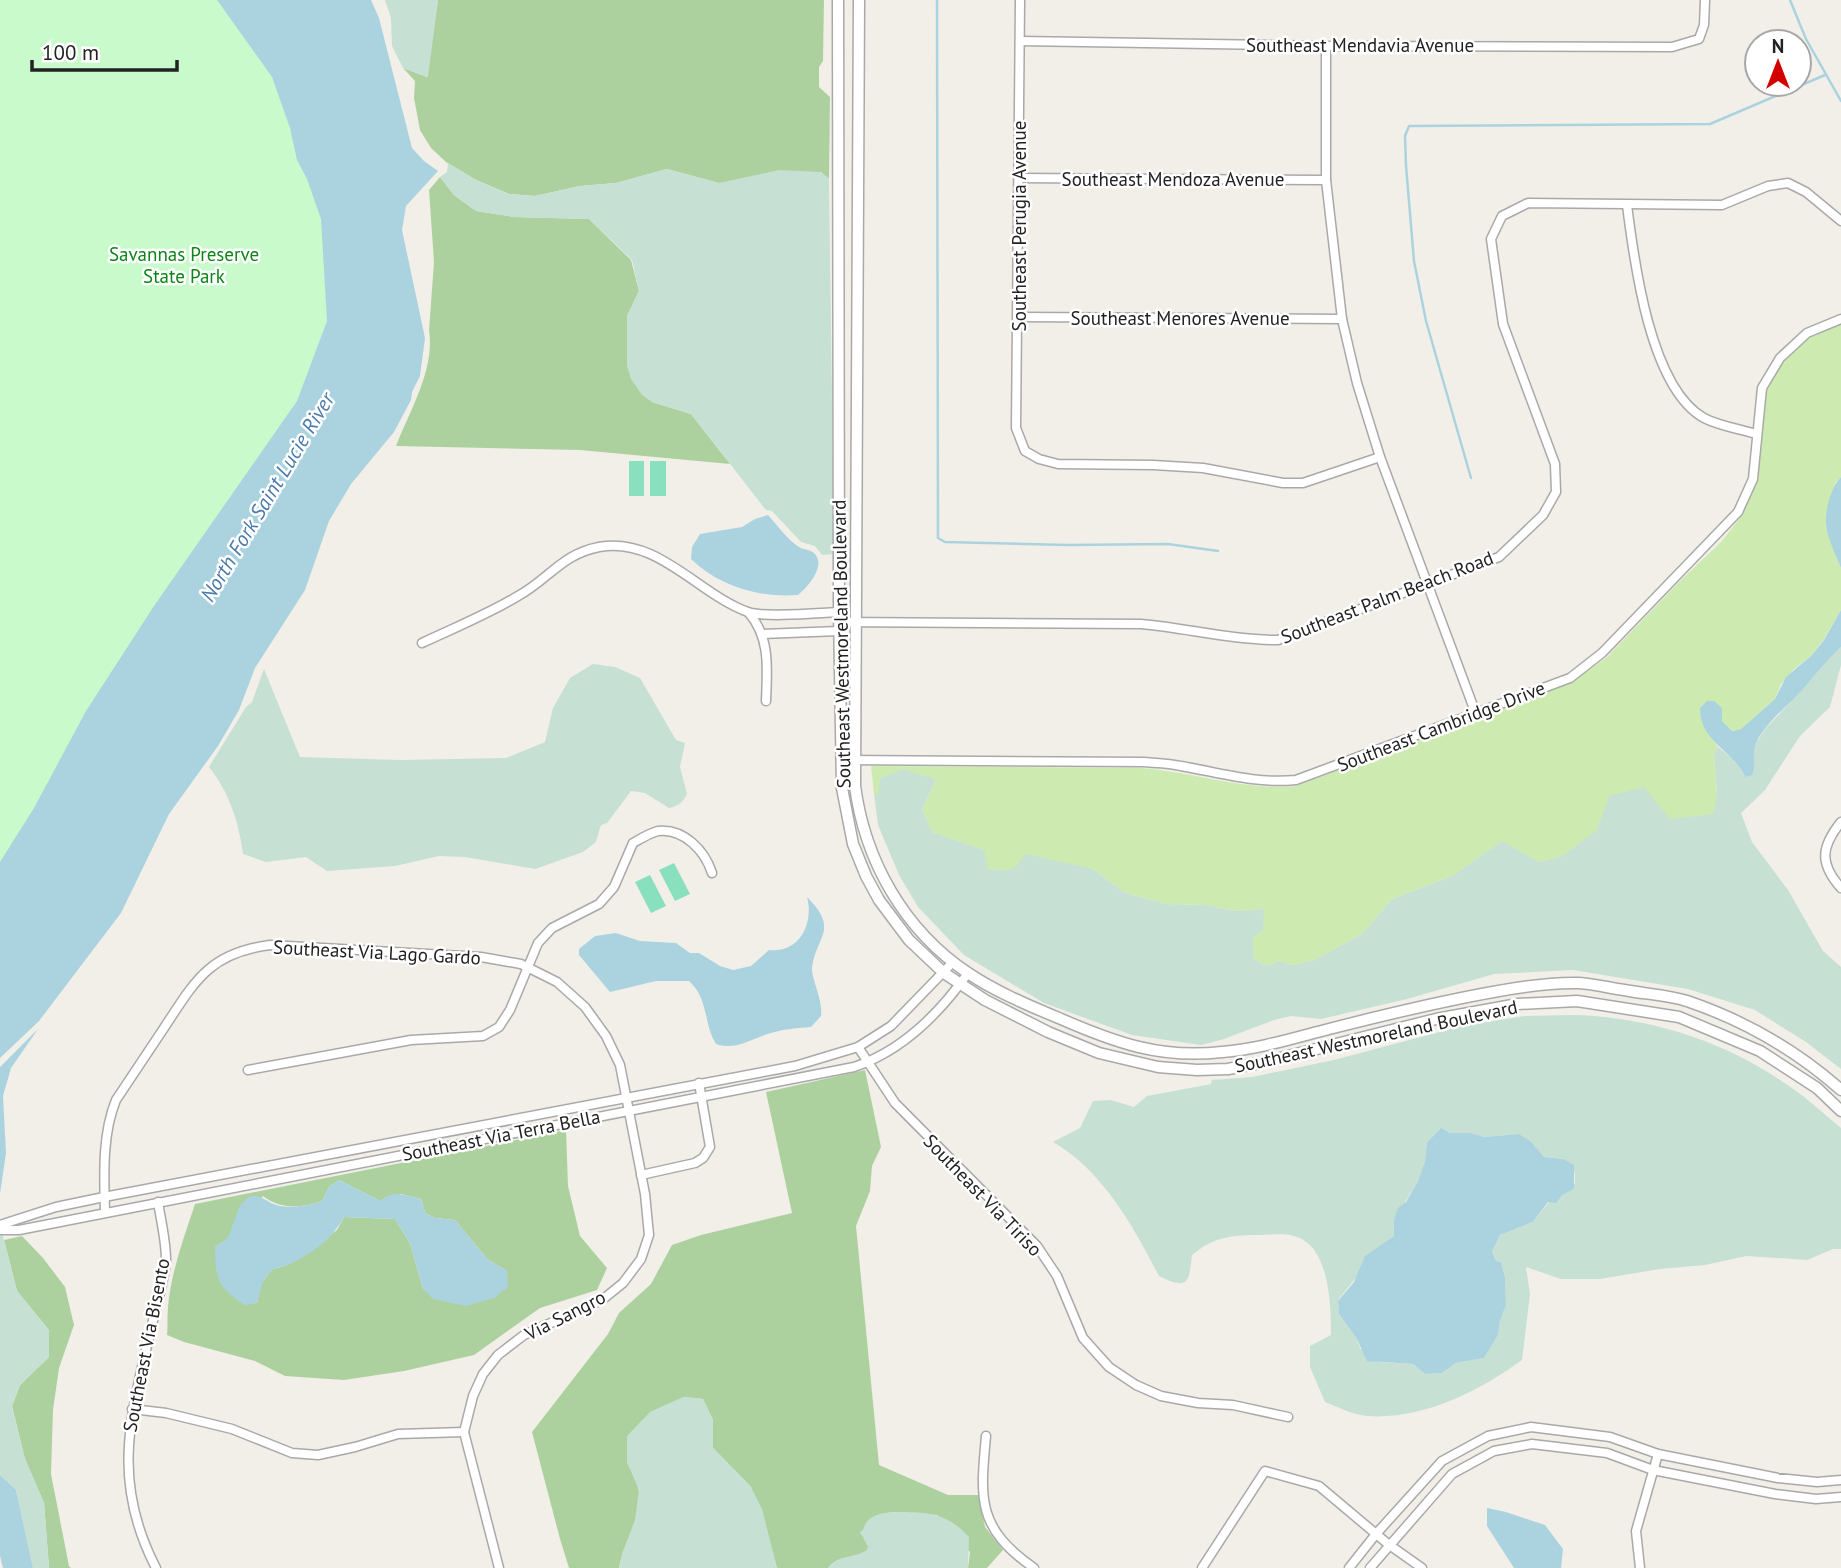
<svg xmlns="http://www.w3.org/2000/svg" width="1841" height="1568" font-family="'PT Sans',sans-serif">
<style>
.grass{fill:#cdebb0}
.forest{fill:#add19e;fill-rule:evenodd}
.wetland{fill:#c6e0d4;fill-rule:evenodd}
.park{fill:#c8facc}
.pitch{fill:#88e0be}
.water{fill:#aad3df}
.lines{fill:none;stroke-linecap:round;stroke-linejoin:round}
.stream{stroke:#aad3df;stroke-width:2.5}
.minor-casing{stroke:#a9a9a9;stroke-width:11}
.tertiary-casing{stroke:#a9a9a9;stroke-width:13}
.minor{stroke:#fff;stroke-width:8}
.tertiary{stroke:#fff;stroke-width:10}
.labels{text-anchor:middle;dominant-baseline:central;stroke-width:5;stroke-linejoin:round;paint-order:stroke}
.street-label{font-size:19px;fill:#222;stroke:#fff}
.park-label{font-size:19px;fill:#0c8416;stroke:#fff}
.water-label{font-size:21px;font-style:italic;fill:#4a7aab;stroke:#fff}
</style>
<rect width="100%" height="100%" fill="#f2efe9"/>
<path class="grass" d="M 1841,324 L 1841,477 L 1836,482 L 1829,504 L 1826,528 L 1841,568 L 1841,610 L 1824,639 L 1812,655 L 1793,670 L 1781,684 L 1775,699 L 1741,729 L 1732,731 L 1722,721 L 1722,708 L 1706,730 L 1718,747 L 1714,753 L 1717,796 L 1714,814 L 1597,831 L 1562,856 L 1539,862 L 1501,842 L 1452,876 L 1392,899 L 1362,934 L 1314,960 L 1293,965 L 1278,961 C 1267,968 1263,966 1253,957 L 1253,937 L 1264,909 L 1234,911 L 1206,905 L 1167,904 L 1125,893 L 1093,869 L 1016,867 L 1010,871 L 987,869 L 983,850 L 932,832 L 922,809 L 936,780 L 877,797 L 874,794 L 871,766 L 1142,768 C 1194,772 1244,791 1296,786 L 1571,683 L 1606,658 L 1679,582 L 1721,542 L 1743,514 L 1757,481 L 1767,390 L 1783,362 L 1809,338 Z"/>
<g class="forest">
<polygon points="438,0 824,0 823,61 819,67 819,87 830,97 829,179 821,172 719,183 667,169 616,183 580,186 535,196 509,194 476,180 446,162 431,148 420,130 414,98 415,81 403,68 427,77"/>
<path d="M 440,177 L 454,195 L 476,211 L 514,217 L 589,219 L 631,260 L 639,291 L 627,316 L 652,402 L 691,414 L 730,464 L 580,450 L 396,446 C 410,410 435,370 429,330 L 434,262 L 429,190 Z"/>
<path d="M 865,1070 L 881,1147 L 872,1166 L 870,1191 L 856,1226 L 879,1465 L 948,1495 L 978,1495 L 985,1527 L 1003,1550 L 987,1568 L 968,1568 L 970,1552 L 937,1515 L 891,1512 C 883,1524 876,1539 867,1550 C 858,1560 840,1553 828,1568 L 777,1568 L 751,1487 L 713,1448 L 713,1420 L 703,1399 L 683,1397 L 627,1462 C 631,1470 636,1479 638,1488 C 645,1510 623,1545 619,1568 L 569,1568 L 560,1539 L 532,1432 L 608,1334 L 619,1313 L 651,1284 L 672,1245 L 701,1235 L 792,1213 L 766,1092 Z"/>
<path d="M 566,1130 L 568,1186 L 580,1236 L 607,1268 L 597,1290 L 540,1308 L 474,1355 L 404,1371 L 344,1380 L 285,1376 L 255,1361 L 184,1342 L 167,1335 C 168,1325 167,1316 168,1307 C 171,1272 184,1237 195,1204 ZM 339,1180 L 380,1201 L 401,1194 L 421,1199 L 425,1213 L 435,1218 L 455,1220 L 487,1259 L 507,1271 L 423,1289 L 410,1243 L 395,1219 L 344,1217 L 337,1230 L 287,1265 L 271,1270 L 261,1284 L 257,1303 L 215,1247 L 228,1239 L 263,1196 C 280,1210 303,1208 322,1201 L 329,1187 Z"/>
<polygon points="22,1236 43,1258 65,1287 74,1325 59,1368 53,1410 51,1474 69,1566 71,1568 49,1568 44,1503 25,1459 12,1406 20,1385 49,1357 49,1330 17,1291 4,1240"/>
</g>
<g class="wetland">
<polygon points="385,0 438,0 428,77 403,68 392,46 391,18"/>
<polygon points="446,162 476,180 508,194 535,196 580,186 616,183 667,169 719,183 779,170 821,172 829,179 834,554 822,555 815,546 801,542 772,511 766,510 691,414 652,402 642,395 631,379 627,366 627,316 639,291 632,260 589,219 514,217 476,211 454,195 440,177 447,172 448,164"/>
<path d="M 1841,647 L 1841,665 L 1830,707 L 1800,736 L 1765,790 L 1741,813 L 1752,842 L 1788,890 L 1823,951 L 1841,967 L 1841,1069 L 1806,1042 L 1755,1010 L 1688,989 L 1573,970 L 1494,974 L 1407,999 L 1321,1019 L 1291,1016 L 1274,1020 L 1224,1039 L 1201,1045 L 1132,1035 L 1044,1003 L 964,955 L 918,907 L 899,875 L 878,825 L 874,794 L 878,796 L 880,778 L 904,769 L 936,780 L 922,809 L 932,832 L 984,850 L 988,869 C 1010,871 1012,873 1026,854 L 1093,869 L 1125,893 L 1167,904 L 1206,905 L 1234,911 L 1264,909 L 1263,930 L 1253,937 L 1253,957 C 1263,966 1267,968 1278,961 L 1293,965 L 1314,960 L 1362,934 L 1392,899 L 1452,876 L 1502,841 L 1539,862 L 1562,856 L 1597,830 L 1609,796 L 1644,787 L 1670,819 L 1713,814 L 1717,796 L 1714,753 L 1718,747 L 1737,762 L 1745,777 L 1754,746 L 1766,728 L 1803,689 L 1823,663 Z"/>
<path d="M 593,664 L 615,667 L 640,678 L 676,740 L 685,743 L 680,767 L 687,794 C 683,802 679,806 669,808 L 645,793 L 631,791 L 607,823 L 601,825 L 596,842 L 583,852 L 535,869 L 465,857 L 439,856 L 395,866 L 327,871 L 306,857 L 266,862 L 243,854 C 239,822 229,792 209,767 L 246,707 L 252,702 L 264,669 L 300,757 L 400,760 L 506,758 L 545,742 L 553,708 L 570,678 Z"/>
<path d="M 1525,1016 C 1548,1016 1572,1014 1595,1016 C 1664,1022 1730,1045 1786,1084 C 1806,1097 1823,1113 1841,1128 L 1841,1249 L 1833,1249 L 1807,1260 L 1746,1256 L 1705,1265 L 1660,1269 L 1600,1279 L 1561,1279 L 1526,1267 L 1530,1294 L 1522,1360 C 1478,1392 1422,1420 1367,1416 C 1353,1415 1338,1407 1325,1402 L 1310,1367 L 1310,1346 L 1331,1335 C 1331,1306 1330,1245 1294,1236 C 1283,1233 1268,1235 1257,1235 C 1229,1235 1213,1238 1192,1255 C 1189,1282 1189,1291 1159,1276 C 1133,1226 1103,1171 1053,1142 L 1080,1128 L 1093,1101 L 1111,1100 L 1134,1107 L 1147,1096 L 1211,1084 L 1212,1080 L 1252,1077 L 1334,1060 L 1462,1026 ZM 1440,1129 L 1450,1133 L 1471,1133 L 1484,1137 L 1519,1134 L 1544,1157 L 1563,1159 L 1568,1163 L 1575,1173 L 1575,1183 L 1570,1189 L 1549,1202 L 1533,1222 L 1500,1235 L 1492,1250 L 1496,1261 L 1501,1262 L 1505,1277 L 1506,1305 L 1500,1321 L 1498,1335 L 1484,1358 L 1456,1363 L 1442,1373 L 1425,1374 L 1413,1364 L 1378,1362 L 1360,1348 L 1357,1339 L 1339,1314 L 1338,1300 L 1382,1245 L 1394,1236 L 1394,1220 L 1418,1181 L 1425,1161 L 1427,1142 Z"/>
<polygon points="0,1225 17,1291 49,1330 49,1357 20,1385 12,1407 25,1459 44,1503 49,1568 33,1568 16,1490 0,1475"/>
<polygon points="683,1397 703,1399 713,1420 713,1448 751,1487 762,1509 777,1568 619,1568 622,1554 635,1520 639,1490 627,1462 627,1436 650,1412"/>
<path d="M 891,1512 C 924,1512 946,1511 969,1537 L 968,1568 L 828,1568 C 839,1554 853,1559 867,1550 L 868,1547 L 860,1532 L 863,1530 C 867,1516 877,1514 891,1512 Z"/>
</g>
<polygon class="park" points="0,0 283,0 360,355 0,933"/>
<g class="pitch">
<rect x="629" y="461" width="15" height="35"/>
<rect x="650" y="461" width="16" height="35"/>
<polygon points="674,863 690,894 675,901 659,870"/>
<polygon points="650,875 666,906 651,913 635,882"/>
</g>
<g class="water">
<polygon points="217,0 371,0 379,18 412,148 424,161 438,171 406,206 402,230 425,338 420,376 412,392 411,400 394,432 351,484 329,521 305,590 255,668 239,710 218,746 169,814 121,913 39,1021 0,1058 0,862 34,808 86,711 154,606 297,401 327,321 321,219 307,179 297,160 290,128 272,77"/>
<path d="M 1841,477 L 1841,568 C 1836,556 1830,543 1827,531 C 1823,516 1830,488 1841,477 Z"/>
<path d="M 768,515 C 777,525 788,540 799,547 C 804,550 809,549 814,553 C 827,565 808,587 798,595 C 760,598 720,587 691,559 L 692,547 L 700,534 L 742,527 L 755,519 Z"/>
<path d="M 1841,610 L 1841,647 C 1826,660 1816,674 1804,688 C 1788,706 1767,721 1756,743 C 1751,753 1757,765 1752,775 L 1745,777 C 1734,750 1700,743 1700,708 L 1707,701 L 1714,701 L 1722,708 L 1722,721 L 1732,731 L 1741,729 L 1775,699 L 1786,677 L 1812,655 L 1824,640 Z"/>
<path d="M 807,897 C 840,930 816,936 812,968 C 811,978 823,999 821,1016 L 811,1027 C 798,1028 784,1029 771,1033 C 752,1038 737,1051 716,1044 C 703,1023 709,999 689,981 L 656,981 L 610,992 L 579,955 L 579,949 L 595,936 L 616,933 L 640,941 L 676,943 L 690,953 L 699,953 L 720,966 L 733,970 L 751,966 L 769,950 C 800,953 814,923 807,897 Z"/>
<polygon points="38,1029 11,1068 3,1096 6,1153 0,1194 0,1067"/>
<polygon points="1441,1128 1450,1133 1471,1133 1484,1137 1519,1134 1531,1142 1544,1157 1563,1159 1574,1165 1574,1189 1562,1195 1556,1203 1548,1202 1533,1222 1500,1235 1492,1251 1496,1261 1501,1262 1505,1277 1506,1305 1500,1321 1498,1335 1484,1358 1456,1363 1442,1373 1425,1374 1413,1364 1367,1361 1357,1339 1339,1314 1338,1301 1354,1282 1365,1256 1394,1236 1394,1220 1398,1208 1406,1202 1418,1181 1425,1161 1427,1142"/>
<path d="M 339,1180 L 380,1201 C 392,1190 406,1195 421,1199 L 425,1213 L 435,1218 L 455,1220 L 487,1259 L 507,1271 L 508,1287 L 494,1298 L 466,1306 L 433,1299 L 423,1289 L 410,1243 L 395,1219 L 344,1217 C 331,1240 314,1252 290,1264 C 284,1267 275,1267 270,1272 C 261,1281 260,1292 257,1303 L 245,1305 C 218,1288 215,1278 215,1247 L 228,1238 L 240,1205 L 250,1196 C 261,1196 262,1198 271,1203 C 286,1210 308,1206 322,1201 L 329,1187 Z"/>
<polygon points="0,1475 16,1490 33,1568 3,1568 0,1556"/>
<polygon points="1487,1508 1506,1512 1545,1525 1563,1549 1561,1568 1514,1568 1487,1526"/>
</g>
<g class="lines">
<g class="stream">
<polyline points="937,0 938,538 945,542 1068,545 1168,544 1218,551"/>
<polyline points="1790,0 1806,39 1841,101"/>
<polyline points="1471,478 1426,321 1414,261 1406,166 1405,136 1409,126 1710,124 1825,75"/>
</g>
<g class="minor-casing">
<g id="minor">
<polyline points="1020,0 1016,428 1025,451 1039,459 1058,464 1153,465 1203,468 1283,483 1303,483 1380,457"/>
<polyline points="1020,41 1326,46 1672,47 1699,39 1704,25 1705,0"/>
<polyline points="1326,46 1326,180 1342,319 1357,383 1380,457 1476,714"/>
<polyline points="1019,178 1326,180"/>
<path d="M 1627,205 C 1634,261 1650,388 1704,418 C 1719,426 1740,429 1756,434"/>
<polyline points="1019,317 1342,319"/>
<path d="M 749,613 C 771,639 767,670 766,701"/>
<path d="M 839,622 L 1141,624 C 1186,628 1232,640 1278,640 L 1499,557 L 1543,515 L 1556,492 L 1555,464 L 1503,324 L 1491,239 L 1502,216 L 1528,203 L 1722,205 L 1768,186 L 1788,183 L 1806,192 L 1841,221"/>
<polyline points="762,634 839,631"/>
<path d="M 422,643 C 454,628 488,614 518,596 C 549,579 562,554 599,547 C 657,536 698,594 748,612 C 764,618 819,613 839,612"/>
<path d="M 841,760 L 1143,762 C 1155,763 1169,763 1181,766 C 1221,773 1256,784 1296,780 L 1570,678 L 1602,653 L 1738,512 L 1753,479 L 1762,388 L 1780,358 L 1807,333 L 1841,319"/>
<path d="M 1841,822 C 1821,847 1819,863 1841,888"/>
<polyline points="858,1047 895,1103 1037,1246 1057,1276 1083,1338 1109,1367 1136,1385 1161,1396 1198,1403 1233,1405 1288,1417"/>
<path d="M 248,1070 L 411,1040 L 483,1036 L 499,1027 L 510,1010 L 538,943 L 552,928 L 599,904 L 614,887 L 633,843 C 640,839 650,833 658,831 C 684,828 705,851 712,873"/>
<polyline points="641,1175 695,1163 703,1158 710,1147 699,1083"/>
<path d="M 105,1212 C 104,1175 102,1134 116,1100 C 132,1076 148,1052 164,1028 C 195,981 209,953 270,945 L 481,957 L 521,964 L 557,982 L 585,1007 L 606,1036 L 620,1065 L 645,1194 L 649,1235 L 641,1259 L 623,1283 L 602,1300 L 524,1335 L 498,1355 L 483,1374 L 473,1396 L 464,1432 L 499,1568"/>
<polyline points="0,1225 56,1207 104,1197 795,1066 858,1047 891,1026 953,962"/>
<path d="M 0,1230 L 19,1230 L 854,1067 C 902,1051 939,1014 968,973"/>
<polyline points="132,1409 166,1413 232,1429 292,1453 318,1455 355,1447 398,1434 464,1432"/>
<path d="M 986,1436 C 980,1500 977,1528 1034,1568"/>
<path d="M 156,1568 C 111,1481 130,1418 151,1329 C 156,1307 164,1283 166,1260 C 166,1241 161,1221 158,1202"/>
<polyline points="1202,1568 1265,1471 1319,1486 1388,1544 1422,1568"/>
<polyline points="1349,1568 1376,1534 1442,1461 1488,1436 1531,1427 1610,1437 1658,1454 1778,1478 1817,1482 1841,1480"/>
<polyline points="1370,1568 1452,1474 1494,1451 1532,1444 1607,1453 1653,1470 1775,1494 1816,1499 1841,1497"/>
<polyline points="1640,1568 1636,1531 1658,1454"/>
</g>
</g>
<g class="tertiary-casing">
<g id="tertiary">
<polyline points="838,0 839,612 842,788 853,844 866,876 879,900 909,940 944,973 985,1000 1048,1032 1099,1053 1158,1067 1197,1070 1228,1069 1265,1062 1436,1019 1518,1004 1577,1001 1679,1017 1760,1051 1817,1088 1841,1111"/>
<path d="M 859,0 L 855,786 C 865,861 904,930 968,973 C 996,992 1030,1006 1061,1019 C 1116,1043 1161,1059 1222,1052 C 1259,1049 1294,1038 1329,1029 C 1384,1015 1437,1002 1493,992 C 1520,987 1551,982 1579,983 C 1594,984 1610,988 1624,990 C 1645,994 1668,995 1687,1001 C 1743,1020 1797,1051 1841,1090"/>
</g>
</g>
<use href="#minor" class="minor"/>
<use href="#tertiary" class="tertiary"/>
</g>
<g class="labels">
<g class="street-label">
<text x="1360" y="45">Southeast Mendavia Avenue</text>
<text x="1173" y="179">Southeast Mendoza Avenue</text>
<text transform="translate(1019 226) rotate(-90)">Southeast Perugia Avenue</text>
<text x="1180" y="318">Southeast Menores Avenue</text>
<text transform="translate(1387 597) rotate(-21)">Southeast Palm Beach Road</text>
<text transform="translate(841 644) rotate(-91)">Southeast Westmoreland Boulevard</text>
<text transform="translate(1441 726) rotate(-21)">Southeast Cambridge Drive</text>
<text transform="translate(377 952) rotate(3)">Southeast Via Lago Gardo</text>
<text transform="translate(1376 1036) rotate(-12)">Southeast Westmoreland Boulevard</text>
<text transform="translate(501 1135) rotate(-11)">Southeast Via Terra Bella</text>
<text transform="translate(983 1195) rotate(46)">Southeast Via Tiriso</text>
<text transform="translate(565 1315) rotate(-27)">Via Sangro</text>
<text transform="translate(146 1345) rotate(-79)">Southeast Via Bisento</text>
</g>
<g class="park-label">
<text x="184" y="254">Savannas Preserve<tspan x="184" dy="22">State Park</tspan></text>
</g>
<g class="water-label">
<text transform="translate(267 497) rotate(-59)">North Fork Saint Lucie River</text>
</g>
</g>
<g transform="translate(1778 63)"><circle r="33" fill="#ffffff" stroke="#a7a7a7" stroke-width="2"/>
<path d="M0-5L12 26L0 18L-12 26Z" fill="#d40000"/>
<text y="-10" font-size="19" font-weight="bold" text-anchor="middle" fill="#222222">N</text>
</g>
<path d="M32 60v10h145v-10" fill="none" stroke="#222222" stroke-width="3.5"/>
<text x="42" y="60" font-size="21" fill="#222222" stroke="#ffffff" stroke-width="5" paint-order="stroke">100 m</text>
</svg>
